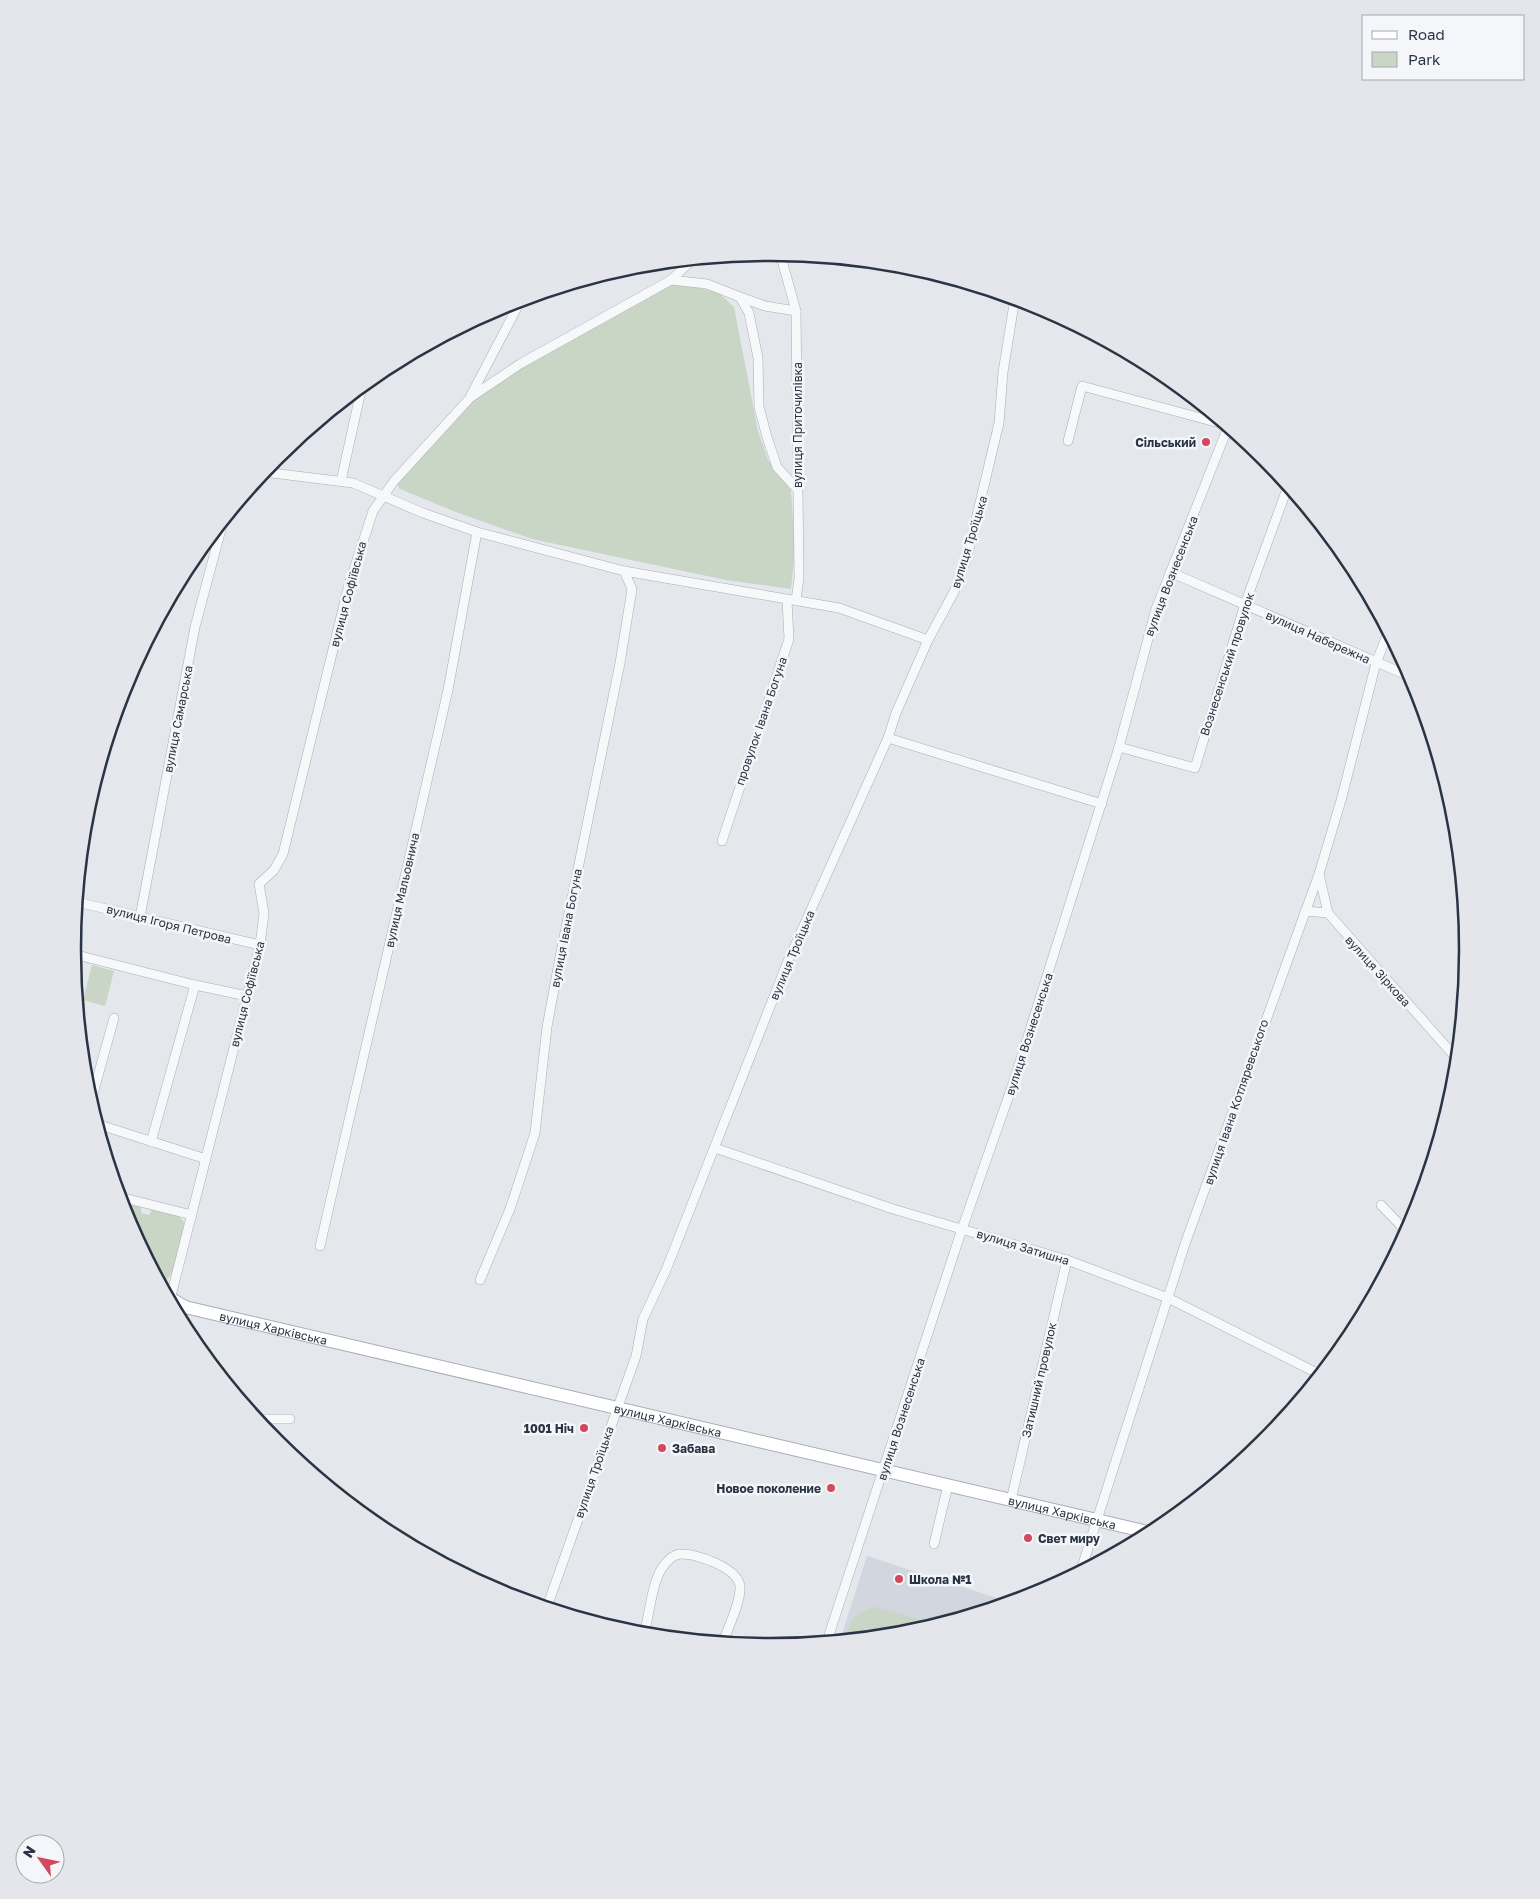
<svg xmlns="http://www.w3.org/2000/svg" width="1540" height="1899" font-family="'Golos Text',sans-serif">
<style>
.built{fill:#d2d6de}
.green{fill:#c9d6c5}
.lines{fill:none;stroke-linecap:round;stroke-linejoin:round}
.street-casing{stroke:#a9aeb7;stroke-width:10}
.secondary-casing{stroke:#a9aeb7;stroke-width:14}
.street{stroke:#f7f8fa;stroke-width:9}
.secondary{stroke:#fff;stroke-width:12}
.poi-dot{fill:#d1495b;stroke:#f4f6f9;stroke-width:2}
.labels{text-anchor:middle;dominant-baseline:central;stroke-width:5;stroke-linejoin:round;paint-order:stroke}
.street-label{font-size:12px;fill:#2b3445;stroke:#f4f6f9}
.poi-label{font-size:12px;font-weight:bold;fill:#2b3445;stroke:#f4f6f9;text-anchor:end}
.rim{fill:none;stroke:#2b3445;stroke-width:2.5}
</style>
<rect width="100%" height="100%" fill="#e4e7ec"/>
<polygon class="built" points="867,1556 1009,1602 906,1634 840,1640"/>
<g class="green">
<polygon points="680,283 719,293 734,307 758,431 768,460 791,490 795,550 791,589 726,580 532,539 456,512 400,489 393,478 468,395 663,285"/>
<polygon points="92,965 114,971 105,1006 83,1000"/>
<path d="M 121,1202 L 141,1207 L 141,1213 L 149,1215 L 152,1209 C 163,1212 181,1212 185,1225 C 182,1239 176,1280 161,1283 L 125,1216 Z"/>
<path d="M 874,1607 L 885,1609 L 935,1625 L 906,1634 L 847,1639 C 847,1621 857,1612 874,1607 Z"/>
</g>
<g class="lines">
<g class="street-casing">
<g id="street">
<polyline points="780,253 796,311 799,578 796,600"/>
<polyline points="671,280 692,260"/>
<polyline points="740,297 765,306 796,311"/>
<polyline points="471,397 520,364 671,280 707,284 740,297 749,313 758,358 759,407 767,437 777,467 797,489"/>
<polyline points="1226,433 1238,436"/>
<polyline points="1068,441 1082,386 1223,424"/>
<polyline points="264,472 353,483 423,513 477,532 624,571 839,608 928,640"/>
<polyline points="341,481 362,386"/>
<polyline points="1170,572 1411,677"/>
<polyline points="888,738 1102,804"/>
<polyline points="1119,747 1195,768 1245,604 1288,486"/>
<polyline points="722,841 789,639 787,600"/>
<polyline points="1319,874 1328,913 1457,1059"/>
<polyline points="77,902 260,945"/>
<polyline points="1305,911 1328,913"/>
<polyline points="140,917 195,627 223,522"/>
<polyline points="73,954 195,985 151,1142"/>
<polyline points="195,985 247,996"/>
<polyline points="91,1101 114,1018"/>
<polyline points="97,1124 206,1159"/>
<polyline points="715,1148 893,1209 1067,1260 1168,1298 1319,1374"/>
<polyline points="120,1197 192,1215"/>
<polyline points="1381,1205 1406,1231"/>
<polyline points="320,1246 448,690 477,532"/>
<polyline points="480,1280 510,1209 535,1133 547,1027 560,957 620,663 632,589 624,571"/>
<polyline points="170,1300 260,945 264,913 259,884 274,870 283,854 348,588 373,511 394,481 469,399 521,300"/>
<polyline points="257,1419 290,1419"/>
<polyline points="1011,1500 1067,1260"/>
<polyline points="934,1544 948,1485"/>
<polyline points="1081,1570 1185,1244 1319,874 1342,797 1376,663 1388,633"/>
<polyline points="547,1607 636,1356 643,1319 666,1270 788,961 888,738 896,713 928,640 954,592 967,557 999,423 1003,372 1015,298"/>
<path d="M 644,1635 C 649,1616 652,1583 662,1568 C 666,1562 672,1555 680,1554 C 696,1553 739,1568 740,1587 C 741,1602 728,1628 723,1642"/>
<polyline points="827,1641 962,1229 1014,1081 1119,747 1156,609 1228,427"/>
</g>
</g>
<g class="secondary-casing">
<g id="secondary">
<polyline points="168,1297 185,1307"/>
<path id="s1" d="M 175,1308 L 185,1307 L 1152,1533"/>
</g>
</g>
<use href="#street" class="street"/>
<use href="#secondary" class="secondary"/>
</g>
<g class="poi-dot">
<circle cx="1206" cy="442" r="5"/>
<circle cx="584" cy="1428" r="5"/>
<circle cx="662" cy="1448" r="5"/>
<circle cx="831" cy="1488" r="5"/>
<circle cx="1028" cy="1538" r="5"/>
<circle cx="899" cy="1579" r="5"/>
</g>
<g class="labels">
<g class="street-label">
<text transform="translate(797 425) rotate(-90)">вулиця Приточилівка</text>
<text transform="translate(969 542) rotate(-73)">вулиця Троїцька</text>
<text transform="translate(1171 576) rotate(-69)">вулиця Вознесенська</text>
<text transform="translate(348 594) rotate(-75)">вулиця Софіївська</text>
<text transform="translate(1318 637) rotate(24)">вулиця Набережна</text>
<text transform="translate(1227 664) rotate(-72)">Вознесенський провулок</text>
<text transform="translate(178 719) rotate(-79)">вулиця Самарська</text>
<text transform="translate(761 721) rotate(-71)">провулок Івана Богуна</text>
<text transform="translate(402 890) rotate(-77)">вулиця Мальовнича</text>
<text transform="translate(169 924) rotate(14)">вулиця Ігоря Петрова</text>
<text transform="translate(566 928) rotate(-79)">вулиця Івана Богуна</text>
<text transform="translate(792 955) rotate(-67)">вулиця Троїцька</text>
<text transform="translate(1378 971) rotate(48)">вулиця Зіркова</text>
<text transform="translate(247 994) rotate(-76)">вулиця Софіївська</text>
<text transform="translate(1029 1034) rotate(-72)">вулиця Вознесенська</text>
<text transform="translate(1236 1102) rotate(-71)">вулиця Івана Котляревського</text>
<text transform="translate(1023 1247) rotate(17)">вулиця Затишна</text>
<text stroke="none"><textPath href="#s1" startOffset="101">вулиця Харківська</textPath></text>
<text transform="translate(1039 1380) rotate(-77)">Затишний провулок</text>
<text transform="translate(901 1419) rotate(-72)">вулиця Вознесенська</text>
<text stroke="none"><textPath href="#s1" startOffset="506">вулиця Харківська</textPath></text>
<text transform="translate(594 1472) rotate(-71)">вулиця Троїцька</text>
<text stroke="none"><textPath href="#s1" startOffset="911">вулиця Харківська</textPath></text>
</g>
<g class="poi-label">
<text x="1196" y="442">Сільський</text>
<text x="574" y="1428">1001 Ніч</text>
<text x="672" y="1448" text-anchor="start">Забава</text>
<text x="821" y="1488">Новое поколение</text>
<text x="1038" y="1538" text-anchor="start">Свет миру</text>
<text x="909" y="1579" text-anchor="start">Школа №1</text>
</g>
</g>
<path d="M0 0H1540V1899H0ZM769 261H771A688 688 0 0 1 1459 949V950A688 688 0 0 1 771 1638H769A688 688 0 0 1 81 950V949A688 688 0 0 1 769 261Z" fill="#e4e6eb" fill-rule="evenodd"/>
<path class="rim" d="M769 261H771A688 688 0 0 1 1459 949V950A688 688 0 0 1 771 1638H769A688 688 0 0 1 81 950V949A688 688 0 0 1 769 261Z"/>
<rect x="1362" y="15" width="162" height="65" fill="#f4f6f9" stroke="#a4a8b1"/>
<rect x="1372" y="31" width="25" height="8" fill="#ffffff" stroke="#a4a8b1"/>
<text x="1408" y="40" font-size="15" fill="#2b3445">Road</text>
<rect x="1372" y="52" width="25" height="15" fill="#c9d6c5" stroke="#a4a8b1"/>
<text x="1408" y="65" font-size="15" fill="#2b3445">Park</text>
<g transform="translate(40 1859) rotate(303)"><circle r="24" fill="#f4f6f9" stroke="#a4a8b1"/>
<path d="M0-4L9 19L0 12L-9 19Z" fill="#d1495b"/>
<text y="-8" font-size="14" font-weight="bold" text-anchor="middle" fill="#2b3445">N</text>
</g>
</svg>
